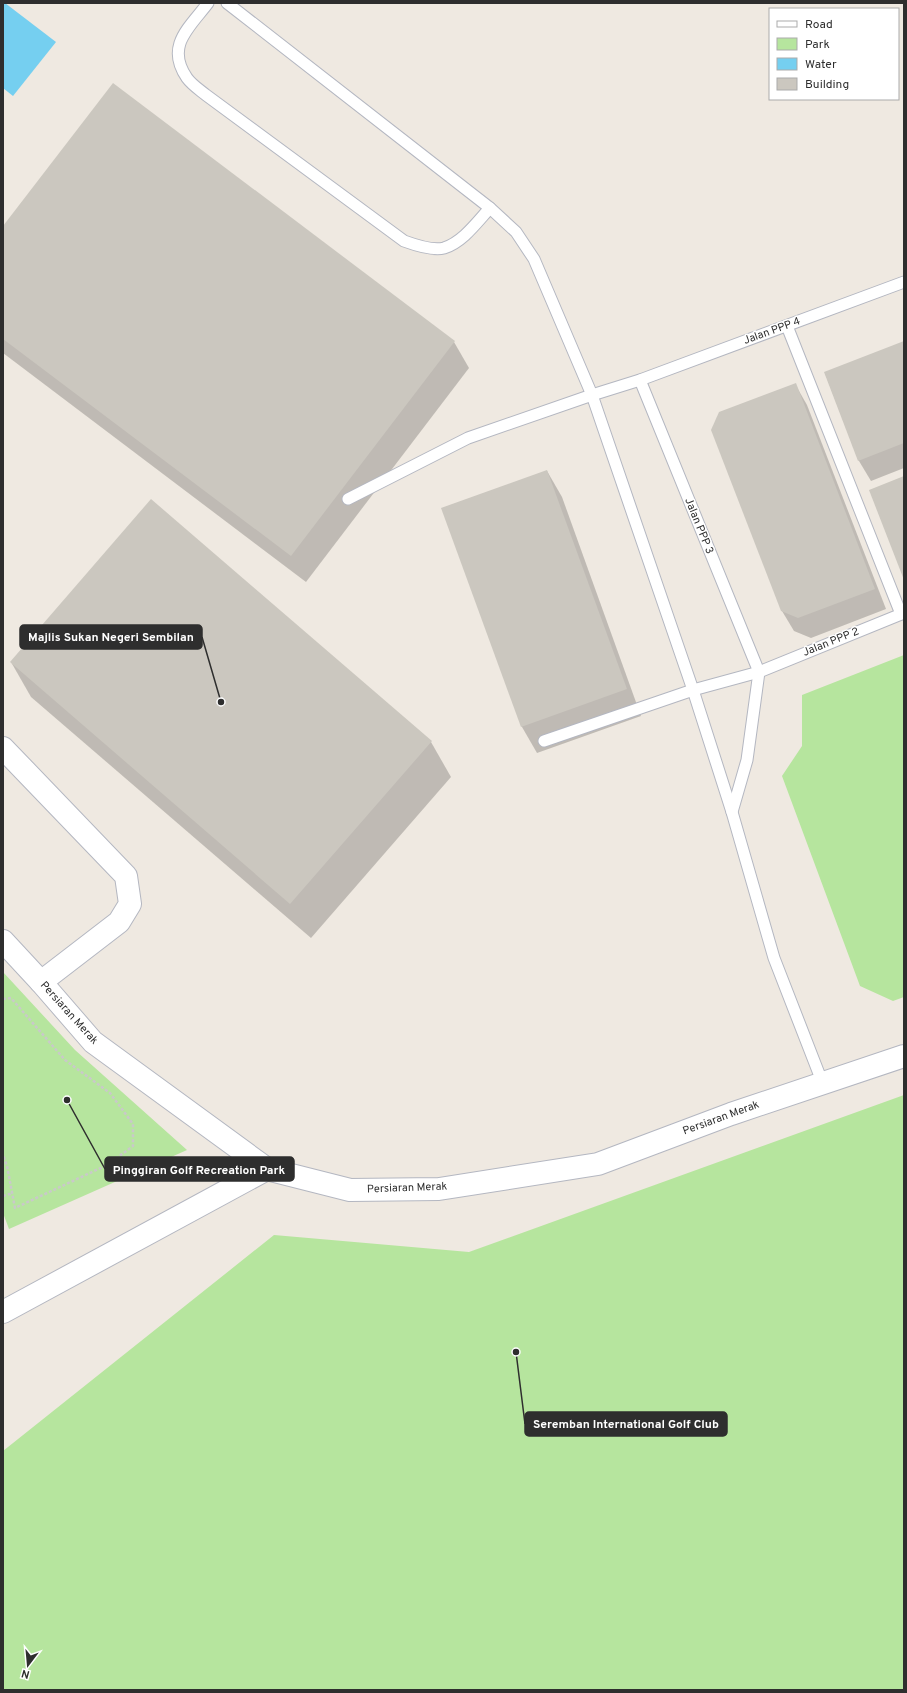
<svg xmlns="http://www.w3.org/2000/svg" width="907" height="1693" font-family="Overpass,sans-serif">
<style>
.green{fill:#b6e59e}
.water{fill:#75cff0}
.shadow{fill:#0003}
.building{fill:#cbc7bf}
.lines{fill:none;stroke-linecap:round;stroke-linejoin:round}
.service-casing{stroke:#b4b7c1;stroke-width:13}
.minor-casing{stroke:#b4b7c1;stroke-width:24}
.tertiary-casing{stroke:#b4b7c1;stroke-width:24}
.path{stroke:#c9c9c9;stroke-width:2.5;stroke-dasharray:3 2;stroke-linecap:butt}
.service{stroke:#fff;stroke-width:11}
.minor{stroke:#fff;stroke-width:22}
.tertiary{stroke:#fff;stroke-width:22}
.labels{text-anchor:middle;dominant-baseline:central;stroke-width:3;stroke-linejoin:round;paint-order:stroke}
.street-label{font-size:11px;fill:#2e2e2e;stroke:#fff}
.leader{fill:none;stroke:#2e2e2e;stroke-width:1.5}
.callout-dot{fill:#2e2e2e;stroke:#fff;stroke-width:1.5}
.callout{fill:#2e2e2e;stroke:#2e2e2e;stroke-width:1.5}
.callout-label{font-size:12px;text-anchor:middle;font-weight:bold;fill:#fff}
</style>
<rect width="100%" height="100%" fill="#efe9e1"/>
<g class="green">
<polygon points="904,655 904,997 893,1001 860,986 782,776 802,746 802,695"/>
<polygon points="3,972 75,1050 187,1150 9,1229 3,1213"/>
<polygon points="904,1095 904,1690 3,1690 3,1451 274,1235 469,1252"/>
</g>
<polygon class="water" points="3,3 5,3 56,42 13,96 3,88"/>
<g class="shadow">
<polygon points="3,227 454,342 469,368 306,582 3,353"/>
<polygon points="904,342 904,468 871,481 859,461 825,373"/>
<polygon points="795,384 807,405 886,609 811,638 794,631 782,611"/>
<polygon points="547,471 562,497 641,716 537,753 522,727 443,508"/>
<polygon points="11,662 431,742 451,777 311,938 31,697"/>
</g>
<g class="building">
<polygon points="113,83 455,341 291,556 3,339 3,226"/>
<polygon points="904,341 904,443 858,461 824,372"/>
<polygon points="796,383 875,589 798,618 781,611 711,430 719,412"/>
<polygon points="547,470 627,689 521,727 441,508"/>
<polygon points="904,476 904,580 869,490"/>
<polygon points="151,499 432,741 290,904 10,662"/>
</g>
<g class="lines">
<g class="service-casing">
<g id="service">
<path d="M 208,3 C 189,28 165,46 187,78 C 192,85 200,90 206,95 L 404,241 C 415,245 433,251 444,248 C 463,242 477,222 490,208"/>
<polyline points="227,3 490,208 516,232 534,259 592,395 693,690 732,812 774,958 823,1084"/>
<polyline points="787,326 901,614"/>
<polyline points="640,380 759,672 747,760 732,812"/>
<polyline points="348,499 468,438 592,395 640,380 904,282"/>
<polyline points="544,741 693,690 759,672 904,613"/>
</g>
</g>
<g class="minor-casing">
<g id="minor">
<polyline points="3,748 126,876 130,904 119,922 41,982"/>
<polyline points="3,1312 267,1169"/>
</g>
</g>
<g class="tertiary-casing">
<polyline id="tertiary" points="3,941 41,982 93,1042 267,1169 350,1190 439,1189 598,1164 731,1114 904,1056"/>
</g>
<g class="path">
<polyline points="3,999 11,998 65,1060 110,1093 133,1124 133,1146 107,1165 15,1208 7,1166 3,1155"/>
<polyline points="3,1196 13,1193"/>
</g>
<use href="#service" class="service"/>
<use href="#minor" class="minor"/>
<use href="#tertiary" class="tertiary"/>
</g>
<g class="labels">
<g class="street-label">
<text transform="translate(772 331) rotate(-20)">Jalan PPP 4</text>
<text transform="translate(699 526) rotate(68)">Jalan PPP 3</text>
<text transform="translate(831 642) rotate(-22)">Jalan PPP 2</text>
<text transform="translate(69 1013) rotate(48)">Persiaran Merak</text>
<text transform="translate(721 1118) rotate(-20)">Persiaran Merak</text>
<text transform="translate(407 1188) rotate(-2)">Persiaran Merak</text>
</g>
</g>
<path class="leader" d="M221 702L202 637M67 1100L105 1169M516 1352L525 1424"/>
<g class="callout-dot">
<circle cx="221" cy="702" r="4"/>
<circle cx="67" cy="1100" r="4"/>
<circle cx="516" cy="1352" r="4"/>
</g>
<g class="callout">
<rect x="20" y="625" width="182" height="24" rx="4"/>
<rect x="105" y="1157" width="189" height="24" rx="4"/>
<rect x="525" y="1412" width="202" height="24" rx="4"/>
</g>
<g class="callout-label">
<text x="111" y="641">Majlis Sukan Negeri Sembilan</text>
<text x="199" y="1174">Pinggiran Golf Recreation Park</text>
<text x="626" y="1428">Seremban International Golf Club</text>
</g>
<rect width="907" height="1693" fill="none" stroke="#2e2e2e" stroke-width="8"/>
<rect x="769" y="8" width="130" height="92" fill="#ffffff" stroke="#ababab"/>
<rect x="777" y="21" width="20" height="6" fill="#ffffff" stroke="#ababab"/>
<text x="805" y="28" font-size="12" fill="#2e2e2e">Road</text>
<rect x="777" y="38" width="20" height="12" fill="#b6e59e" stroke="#ababab"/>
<text x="805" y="48" font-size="12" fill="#2e2e2e">Park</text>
<rect x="777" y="58" width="20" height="12" fill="#75cff0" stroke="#ababab"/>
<text x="805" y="68" font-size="12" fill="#2e2e2e">Water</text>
<rect x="777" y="78" width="20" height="12" fill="#cbc7bf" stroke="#ababab"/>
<text x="805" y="88" font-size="12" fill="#2e2e2e">Building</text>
<g transform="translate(28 1665) rotate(196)" stroke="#ffffff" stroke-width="3" paint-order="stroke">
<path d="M0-3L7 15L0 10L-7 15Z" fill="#2e2e2e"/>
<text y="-6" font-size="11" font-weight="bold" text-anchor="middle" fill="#2e2e2e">N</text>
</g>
</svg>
